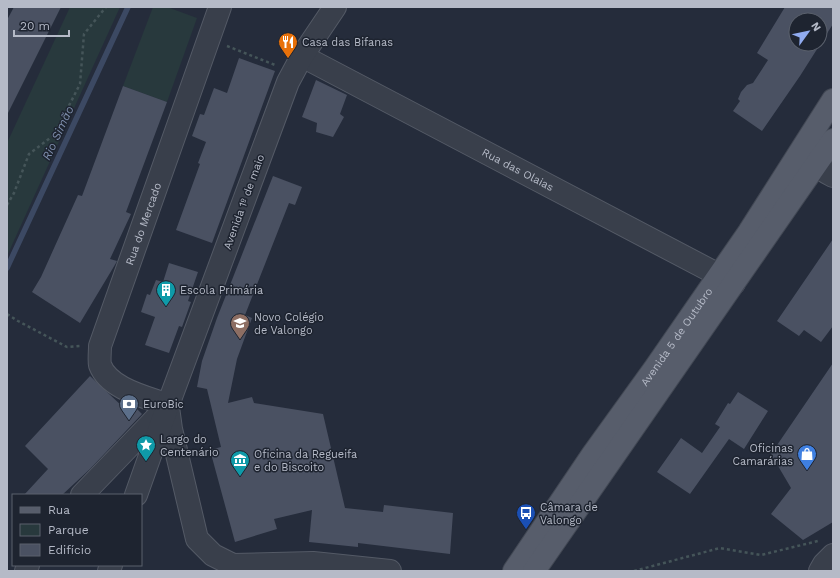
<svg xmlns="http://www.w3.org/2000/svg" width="840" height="578" font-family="'Work Sans',sans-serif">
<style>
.green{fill:#28393d}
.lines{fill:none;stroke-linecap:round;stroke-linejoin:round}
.stream{stroke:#3c4963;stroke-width:5.5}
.building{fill:#4a5162;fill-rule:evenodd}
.minor-casing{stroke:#545a66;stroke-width:24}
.major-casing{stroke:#424854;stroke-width:24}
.path{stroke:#455559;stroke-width:2.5;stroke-dasharray:3 3;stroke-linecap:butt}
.minor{stroke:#393f4b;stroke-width:22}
.major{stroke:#575d6b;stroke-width:22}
.labels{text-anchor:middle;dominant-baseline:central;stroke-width:3;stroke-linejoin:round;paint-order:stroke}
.poi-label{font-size:11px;fill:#b5bac7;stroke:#1e2430;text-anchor:start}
.street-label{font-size:11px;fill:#b5bac7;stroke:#1e2430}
.water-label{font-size:12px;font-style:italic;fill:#7e8eac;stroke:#1e2430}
</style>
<rect width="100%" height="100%" fill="#252c3b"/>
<g class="green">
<polygon points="70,7 120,7 7,256 7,143"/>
<polygon points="153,7 167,7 197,18 167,102 123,86"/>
</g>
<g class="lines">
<polyline class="stream" points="7,268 128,7"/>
</g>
<g class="building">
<polygon points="14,7 61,7 7,115 7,20"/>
<path d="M 785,7 L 833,7 L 833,24 L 800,76 L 762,131 L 733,111 L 740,101 L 738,99 L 741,92 L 747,85 L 753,83 L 768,60 L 757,53 ZM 796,20 L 820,20 L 820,44 L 796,44 Z"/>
<polygon points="239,58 275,71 212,243 176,230 200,164 198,163 206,142 192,136 200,114 204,115 214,88 227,93"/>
<polygon points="316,80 347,95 340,114 344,117 333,137 316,132 317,123 302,117"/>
<polygon points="123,86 167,102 126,212 131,214 110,259 117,261 116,263 80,323 32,292 41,277 78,195 82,196"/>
<polygon points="273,176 302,187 295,205 289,203 245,315 252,318 237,359 228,403 252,397 254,403 323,414 345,508 383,512 384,505 453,513 450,554 358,543 358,547 309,542 312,510 274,519 277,529 235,542 210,450 221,447 207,389 197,387 202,361 217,318"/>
<polygon points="833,239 833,326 821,342 804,330 799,336 777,321"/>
<polygon points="169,263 198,272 188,301 191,302 182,327 179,326 169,353 145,345 155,317 141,312 147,294 150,295 156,280 163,282"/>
<polygon points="833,363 833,522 803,540 771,514 791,488 771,454"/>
<polygon points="90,376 124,408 128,404 135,407 142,414 90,469 62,495 24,495 48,469 25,446"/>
<polygon points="738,392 768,411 744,449 729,439 690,494 657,472 681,438 702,453 720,427 715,424 728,403 730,404"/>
</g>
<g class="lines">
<g class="minor-casing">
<g id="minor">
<path id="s1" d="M 302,56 L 734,283"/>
<path d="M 810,147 C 810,164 820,169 833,176"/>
<path id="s2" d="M 168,405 C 146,397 109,389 100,365 C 99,360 100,352 100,346 L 220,7"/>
<polyline points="168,407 171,429 197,539 213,555 233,565 313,563 390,571"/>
<polyline points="82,495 163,411"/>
<polyline points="136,495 168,405 288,82 302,56 335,7"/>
<polyline points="26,571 28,565"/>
<polyline points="109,571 111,565"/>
<polyline points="820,571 824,564 833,555"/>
</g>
</g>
<g class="major-casing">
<g id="major">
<path id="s3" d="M 514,571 L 593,454 L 655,368 L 749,232 L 833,100"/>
<polyline points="534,571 833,140"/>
</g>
</g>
<g class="path">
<polyline points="227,46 275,65"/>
<polyline points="7,205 14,193 29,154 54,135 80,84 84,34 106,7"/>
<polyline points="7,314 18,321 67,347 80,346"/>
<polyline points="634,571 720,548 761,555 818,541"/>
</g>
<use href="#minor" class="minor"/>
<use href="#major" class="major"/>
</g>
<defs>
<g id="restaurant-pin" transform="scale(1)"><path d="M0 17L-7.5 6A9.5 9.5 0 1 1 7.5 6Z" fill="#e8710a" stroke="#1e2430"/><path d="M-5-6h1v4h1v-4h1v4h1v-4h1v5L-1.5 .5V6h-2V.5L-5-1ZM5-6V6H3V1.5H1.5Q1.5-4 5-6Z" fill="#fff"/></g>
<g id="building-pin" transform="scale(1)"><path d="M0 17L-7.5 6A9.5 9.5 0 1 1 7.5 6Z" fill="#0f9aa8" stroke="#1e2430"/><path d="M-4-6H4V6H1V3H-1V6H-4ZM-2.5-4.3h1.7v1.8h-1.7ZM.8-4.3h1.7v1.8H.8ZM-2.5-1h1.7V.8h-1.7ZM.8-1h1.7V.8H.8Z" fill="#fff"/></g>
<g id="school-pin" transform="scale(1)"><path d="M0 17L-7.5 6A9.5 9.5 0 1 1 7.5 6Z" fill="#8d6e63" stroke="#1e2430"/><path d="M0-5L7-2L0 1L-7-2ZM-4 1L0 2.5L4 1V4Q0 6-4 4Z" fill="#fff"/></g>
<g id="bank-pin" transform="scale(1)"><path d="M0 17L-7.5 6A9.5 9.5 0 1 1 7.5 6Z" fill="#5c6f8a" stroke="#1e2430"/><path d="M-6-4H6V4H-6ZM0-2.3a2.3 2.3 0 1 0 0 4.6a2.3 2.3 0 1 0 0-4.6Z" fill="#fff"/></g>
<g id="sight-pin" transform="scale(1)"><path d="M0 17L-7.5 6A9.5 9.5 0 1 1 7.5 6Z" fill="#0f9aa8" stroke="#1e2430"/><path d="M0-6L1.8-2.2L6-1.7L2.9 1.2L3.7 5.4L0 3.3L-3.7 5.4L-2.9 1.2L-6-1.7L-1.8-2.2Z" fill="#fff"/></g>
<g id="shop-pin" transform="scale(1)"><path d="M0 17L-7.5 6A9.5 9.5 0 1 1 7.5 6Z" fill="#3f7fe0" stroke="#1e2430"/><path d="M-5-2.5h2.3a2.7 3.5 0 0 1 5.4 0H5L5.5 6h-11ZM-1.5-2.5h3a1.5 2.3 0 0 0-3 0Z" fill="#fff"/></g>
<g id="museum-pin" transform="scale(1)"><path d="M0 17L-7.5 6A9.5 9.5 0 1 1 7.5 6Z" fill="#0f9aa8" stroke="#1e2430"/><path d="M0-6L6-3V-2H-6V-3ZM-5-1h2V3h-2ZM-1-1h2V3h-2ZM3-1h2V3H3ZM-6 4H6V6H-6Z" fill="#fff"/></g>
<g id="bus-pin" transform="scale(1)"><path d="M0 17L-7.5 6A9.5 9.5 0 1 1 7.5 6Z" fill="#1a4fb4" stroke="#1e2430"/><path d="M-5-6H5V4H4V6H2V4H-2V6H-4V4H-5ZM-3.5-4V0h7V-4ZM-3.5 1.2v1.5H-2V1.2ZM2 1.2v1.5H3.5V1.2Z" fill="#fff"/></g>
</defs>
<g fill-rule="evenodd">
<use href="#restaurant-pin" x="288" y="42"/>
<use href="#building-pin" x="166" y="290"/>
<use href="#school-pin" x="240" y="323"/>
<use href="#bank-pin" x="129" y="404"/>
<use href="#sight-pin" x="146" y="445"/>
<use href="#shop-pin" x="807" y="454"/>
<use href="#museum-pin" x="240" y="460"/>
<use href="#bus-pin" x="526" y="513"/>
</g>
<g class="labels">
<g class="poi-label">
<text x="302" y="42">Casa das Bifanas</text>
<text x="180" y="290">Escola Primária</text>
<text x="254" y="317">Novo Colégio<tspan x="254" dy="13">de Valongo</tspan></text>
<text x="143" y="404">EuroBic</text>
<text x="160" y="439">Largo do<tspan x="160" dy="13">Centenário</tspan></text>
<text x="793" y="448" text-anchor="end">Oficinas<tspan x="793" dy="13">Camarárias</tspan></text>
<text x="254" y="454">Oficina da Regueifa<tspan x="254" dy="13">e do Biscoito</tspan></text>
<text x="540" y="507">Câmara de<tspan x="540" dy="13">Valongo</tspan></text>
</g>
<g class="street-label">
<text stroke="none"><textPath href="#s1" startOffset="244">Rua das Olaias</textPath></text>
<text transform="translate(244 202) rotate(-70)">Avenida 1º de maio</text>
<text stroke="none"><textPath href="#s2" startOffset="230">Rua do Mercado</textPath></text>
<text stroke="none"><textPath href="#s3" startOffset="285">Avenida 5 de Outubro</textPath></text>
</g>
<g class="water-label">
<text transform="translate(58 133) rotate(-65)">Rio Simão</text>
</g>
</g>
<rect width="840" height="578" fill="none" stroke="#b5bac7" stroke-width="16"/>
<rect x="12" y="494" width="130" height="72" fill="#1e2430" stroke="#5a606c"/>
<rect x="20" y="507" width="20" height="6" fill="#575d6b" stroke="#5a606c"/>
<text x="48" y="514" font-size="12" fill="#b5bac7">Rua</text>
<rect x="20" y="524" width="20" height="12" fill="#28393d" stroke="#5a606c"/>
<text x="48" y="534" font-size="12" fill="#b5bac7">Parque</text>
<rect x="20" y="544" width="20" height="12" fill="#4a5162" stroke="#5a606c"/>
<text x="48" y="554" font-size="12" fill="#b5bac7">Edifício</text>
<g transform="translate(808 32) rotate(57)"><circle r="19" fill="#1e2430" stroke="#5a606c"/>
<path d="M0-3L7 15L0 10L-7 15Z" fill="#90abf0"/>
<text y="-6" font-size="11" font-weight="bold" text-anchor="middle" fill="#b5bac7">N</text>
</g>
<path d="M14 30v6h55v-6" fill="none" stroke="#b5bac7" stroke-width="2"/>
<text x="20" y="30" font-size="12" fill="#b5bac7" stroke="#1e2430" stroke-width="3" paint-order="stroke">20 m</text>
</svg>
